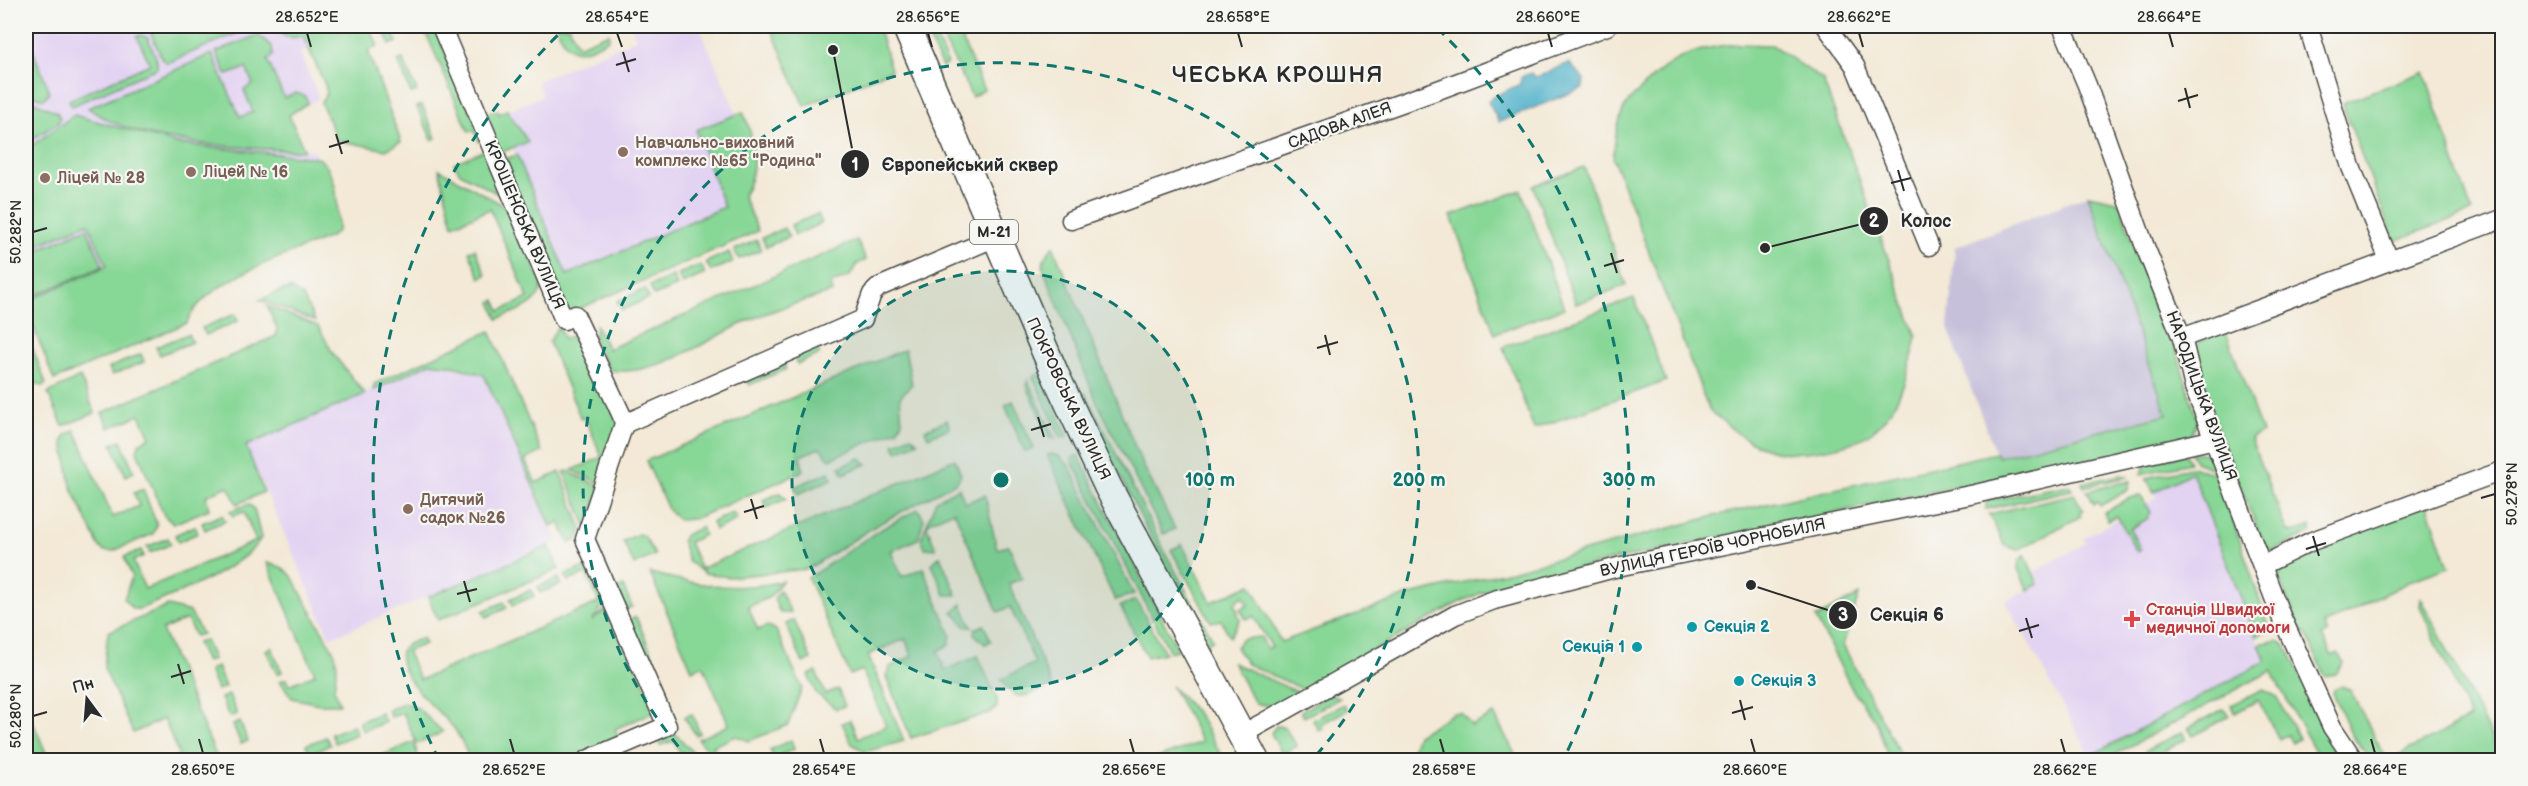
<svg xmlns="http://www.w3.org/2000/svg" width="2528" height="786" font-family="'Balsamiq Sans',sans-serif">
<style>
.built{fill:#e3d3f2}
.industrial{fill:#c6c0da}
.green{fill:#87d796;stroke:#598160;stroke-width:1.5}
.water{fill:#49afc8;stroke:#3a6d7a;stroke-width:1.5}
.lines{fill:none;stroke-linecap:round;stroke-linejoin:round}
.minor-casing{stroke:#494845;stroke-width:21}
.highway-casing{stroke:#494845;stroke-width:30}
.minor{stroke:#fff;stroke-width:18}
.highway{stroke:#fff;stroke-width:27}
.ticks{fill:none;stroke:#2b2b2b;stroke-width:2}
.ring{fill:none;stroke:#0f766e;stroke-width:3;stroke-dasharray:10 8}
.education-dot{fill:#8d6e63;stroke:#f6f6f2;stroke-width:2}
.health-dot{fill:#e0444e;stroke:#f6f6f2;stroke-width:2}
.culture-dot{fill:#0f9aa8;stroke:#f6f6f2;stroke-width:2}
.labels{text-anchor:middle;dominant-baseline:central;stroke-width:4.5;stroke-linejoin:round;paint-order:stroke}
.shield{fill:#f6f6f2;stroke:#686867;stroke-width:1.5}
.shield-label{font-size:15px;font-weight:bold;fill:#2b2b2b}
.street-label{font-size:16px;fill:#2b2b2b;stroke:#f6f6f2}
.education-label{font-size:16px;font-weight:bold;fill:#785e54;stroke:#f6f6f2;text-anchor:start}
.health-label{font-size:16px;font-weight:bold;fill:#be3a42;stroke:#f6f6f2;text-anchor:start}
.culture-label{font-size:16px;font-weight:bold;fill:#0d838f;stroke:#f6f6f2;text-anchor:start}
.district-label{font-size:22px;font-weight:bold;letter-spacing:1.5px;fill:#2b2b2b;stroke:#f6f6f2}
.centre{fill:#0f766e;stroke:#f6f6f2;stroke-width:3}
.ring-label{font-size:18px;text-anchor:middle;font-weight:bold;fill:#0f766e;stroke:#f6f6f2;stroke-width:4.5;stroke-linejoin:round;paint-order:stroke}
.leader{fill:none;stroke:#2b2b2b;stroke-width:2}
.callout-dot{fill:#2b2b2b;stroke:#f6f6f2;stroke-width:2}
.mark-label{font-size:18px;text-anchor:middle;font-weight:bold;fill:#fff}
.callout-label{font-size:18px;text-anchor:middle;font-weight:bold;fill:#2b2b2b;stroke:#f6f6f2;stroke-width:4.5;stroke-linejoin:round;paint-order:stroke}
.neatline{fill:none;stroke:#2b2b2b;stroke-width:2}
.ticks-label{font-size:15px;text-anchor:middle;fill:#2b2b2b}
</style>
<rect width="100%" height="100%" fill="#f6f6f2"/>
<filter id="ink" filterUnits="userSpaceOnUse"><feTurbulence type="fractalNoise" baseFrequency=".0167" numOctaves="2"/><feDisplacementMap in="SourceGraphic" scale="12" xChannelSelector="R" yChannelSelector="G"/><feConvolveMatrix kernelMatrix="1 2 1 2 8 2 1 2 1" color-interpolation-filters="sRGB"/></filter>
<filter id="wash" filterUnits="userSpaceOnUse"><feTurbulence type="fractalNoise" baseFrequency=".008" numOctaves="4" result="noise"/><feDisplacementMap in="SourceGraphic" scale="24" xChannelSelector="R" yChannelSelector="G"/><feGaussianBlur stdDeviation="1.35" result="paint"/><feColorMatrix in="noise" values="0 0 0 0 0 0 0 0 0 0 0 0 0 0 0 0 0 1.4 0 .05"/><feComposite in="paint" operator="in"/></filter>
<g filter="url(#wash)">
<rect width="100%" height="100%" fill="#f3e9d6"/>
<g class="built">
<polygon points="26,26 311,26 312,48 300,53 319,98 289,115 304,150 314,150 329,195 103,319 26,340 26,359"/>
<polygon points="631,26 699,26 743,129 734,203 566,276 499,114 543,96 537,81 636,39"/>
<polygon points="430,363 484,375 558,542 330,638 246,446"/>
<polygon points="2192,472 2266,661 2088,757 2088,752 2006,601 2040,583 2034,572 2086,543 2083,538 2157,498 2154,492"/>
</g>
<polygon class="industrial" points="2088,195 2168,413 1997,457 1948,328 1955,247"/>
<g class="green">
<polygon points="148,26 254,26 167,63 162,59"/>
<path d="M 275,26 L 369,26 L 378,46 L 368,51 L 401,142 L 386,150 L 337,140 L 321,102 L 327,93 L 325,85 L 303,36 C 291,39 282,38 275,26 Z"/>
<polygon points="382,26 389,26 397,42 390,45"/>
<polygon points="423,26 435,26 483,141 479,142 474,130 469,132"/>
<path d="M 556,26 L 569,26 L 578,46 L 609,33 L 609,38 C 604,43 597,45 591,48 C 570,57 563,43 556,26 Z"/>
<polygon points="770,26 878,26 891,70 804,106"/>
<polygon points="923,26 930,26 948,64 942,67"/>
<polygon points="937,26 956,26 984,90 972,97"/>
<polygon points="140,35 148,38 157,60 157,68 72,106 69,100 150,64 137,36"/>
<path d="M 258,35 L 272,46 L 273,55 L 268,61 L 284,98 L 296,93 L 305,96 L 308,103 L 289,115 L 304,150 L 301,151 C 240,147 139,146 88,108 L 212,54 L 240,117 L 253,112 L 244,90 L 253,84 L 246,68 L 227,75 L 216,52 Z"/>
<polygon points="30,44 48,87 49,94 43,99 26,92 26,46"/>
<path d="M 1735,44 L 1772,45 L 1823,80 L 1917,337 C 1909,371 1899,412 1869,434 C 1850,448 1798,456 1775,451 C 1750,446 1728,426 1709,410 L 1613,158 C 1615,141 1617,120 1626,105 C 1630,99 1637,93 1642,88 C 1670,58 1695,48 1735,44 Z"/>
<polygon points="403,59 417,91 411,93 398,61"/>
<polygon points="2424,72 2472,212 2394,241 2342,103"/>
<polygon points="26,98 57,112 60,118 58,123 26,143"/>
<polygon points="422,105 436,138 432,140 417,107"/>
<polygon points="497,110 499,114 507,110 528,142 499,153 484,115"/>
<path d="M 743,112 C 755,139 759,170 743,196 L 758,231 L 567,314 L 503,160 L 517,155 L 567,275 L 724,207 L 696,130 Z"/>
<path d="M 74,115 L 178,144 L 319,158 C 340,176 337,205 338,230 L 332,236 C 292,254 202,280 187,323 L 54,380 L 26,307 L 26,298 L 27,301 L 107,266 L 88,223 L 26,250 L 26,150 Z"/>
<polygon points="487,149 507,199 460,173 454,163"/>
<polygon points="1584,167 1626,285 1576,304 1533,186"/>
<path d="M 439,169 L 510,209 L 542,284 C 542,305 515,311 498,319 L 491,302 L 495,300 L 500,311 L 528,298 L 490,209 L 453,225 Z"/>
<polygon points="1521,190 1564,308 1495,334 1451,216"/>
<polygon points="2088,195 2117,201 2121,206 2137,256 2173,340 2198,421 2189,437 1957,491 1956,487 1613,560 1481,593 1458,603 1356,660 1349,667 1307,691 1247,664 1236,647 1242,639 1261,637 1267,649 1272,647 1253,616 1246,619 1240,609 1248,605 1243,596 1235,603 1240,620 1230,637 1221,620 1211,622 1171,550 1182,544 1211,602 1251,584 1281,642 1406,596 1511,571 1718,515 1996,453 1998,457 2167,414"/>
<polygon points="818,214 822,223 795,235 791,225"/>
<polygon points="87,228 103,266 31,297 26,285 26,255"/>
<polygon points="784,228 789,237 766,247 762,238"/>
<polygon points="757,240 761,250 739,259 734,250"/>
<path d="M 857,240 L 866,260 L 857,264 L 850,276 L 830,284 L 833,292 C 805,301 777,308 750,320 C 707,339 657,378 609,370 L 594,339 L 596,325 L 608,349 Z"/>
<polygon points="1053,246 1141,461 1175,529 1163,534 1095,398 1043,268 1044,259"/>
<polygon points="475,249 486,275 480,278 469,251"/>
<polygon points="729,252 733,262 711,271 706,262"/>
<polygon points="701,265 705,274 682,284 678,274"/>
<polygon points="673,276 677,286 654,296 650,286"/>
<polygon points="292,289 303,297 315,321 260,300 283,290"/>
<polygon points="645,289 649,298 622,310 617,301"/>
<polygon points="1634,298 1666,381 1534,429 1503,347"/>
<polygon points="267,306 318,326 334,355 365,394 246,446 264,492 237,504 228,486 206,496 209,509 173,524 164,515 137,451 139,444 150,437 140,415 109,428 102,413 276,336 277,328"/>
<polygon points="235,314 238,321 206,335 202,328"/>
<polygon points="558,326 564,339 578,333 622,427 602,484 572,470 600,458 601,455 585,417 581,419 549,342"/>
<path d="M 2225,329 L 2262,433 L 2250,438 L 2287,530 L 2293,533 L 2311,526 L 2311,533 L 2273,551 L 2265,547 C 2252,514 2188,369 2198,342 Z"/>
<polygon points="26,331 46,384 42,386 26,379"/>
<polygon points="490,331 542,452 525,460 536,483 560,472 582,529 578,539 569,543 560,523 551,526 484,375 453,366 430,363 374,390 374,384"/>
<polygon points="188,334 192,342 160,355 156,347"/>
<polygon points="817,347 820,354 797,364 794,357"/>
<polygon points="905,349 912,384 900,397 902,422 897,430 830,459 820,448 800,456 803,469 801,472 694,519 679,520 669,511 646,461"/>
<polygon points="141,354 144,362 112,375 109,368"/>
<polygon points="783,362 786,369 749,385 746,378"/>
<polygon points="1039,373 1068,436 1061,438 1033,377"/>
<polygon points="80,377 95,413 63,426 48,393"/>
<polygon points="1028,380 1055,439 1050,437 1027,386"/>
<path d="M 1086,393 L 1165,552 L 1213,640 L 1207,643 C 1163,561 1120,479 1081,395 Z"/>
<polygon points="1013,401 1034,448 1025,452 1005,405"/>
<polygon points="947,420 950,428 928,437 925,430"/>
<polygon points="75,430 113,517 139,506 134,493 143,489 157,525 153,534 113,551 104,551 99,546 71,486 63,441 66,435"/>
<polygon points="911,436 918,442 897,451 894,444"/>
<polygon points="121,440 134,472 126,476 112,444"/>
<path d="M 2191,453 C 2205,451 2212,456 2218,468 L 2214,469 L 2195,462 Z"/>
<polygon points="1051,454 1059,456 1069,466 1134,594 1115,600 1047,455"/>
<polygon points="2186,454 2190,463 2141,474 2147,463"/>
<polygon points="1078,455 1178,650 1170,652 1072,461 1073,457"/>
<polygon points="860,458 867,464 843,474 840,467"/>
<polygon points="955,459 961,475 957,482 875,526 808,569 729,577 704,573 702,568"/>
<path d="M 2195,467 L 2216,475 C 2237,526 2251,578 2270,629 L 2256,637 L 2192,472 L 2154,492 L 2146,478 Z"/>
<polygon points="567,471 601,487 587,528 564,472"/>
<polygon points="829,472 832,479 798,494 794,487"/>
<polygon points="2121,475 2127,477 2084,487 2082,483"/>
<polygon points="2130,481 2128,490 2100,506 2098,502 2094,504 2087,491"/>
<polygon points="2069,485 2072,490 1986,509 1986,501"/>
<path d="M 959,488 L 965,503 L 985,495 L 997,549 L 1009,546 L 1022,578 L 1009,584 L 1052,686 C 1027,694 1016,707 1001,679 L 1035,663 L 1010,607 L 998,612 L 954,511 L 929,522 L 927,527 L 936,549 L 925,548 L 921,539 L 936,500 Z"/>
<polygon points="780,493 786,499 766,508 763,500"/>
<polygon points="2074,494 2083,510 2079,512 2081,516 2018,550 2005,546 1989,514"/>
<polygon points="2141,496 2151,512 2147,519 2130,529 2141,550 2137,552 2117,516 2108,520 2104,513 2129,498"/>
<polygon points="2427,503 2449,567 2412,580 2324,625 2328,633 2322,636 2332,656 2338,653 2343,663 2336,674 2324,676 2306,634 2299,629 2279,578 2279,567 2286,559"/>
<path d="M 249,504 L 254,509 L 261,538 C 243,569 173,595 140,609 L 133,609 L 124,599 L 132,576 L 124,557 L 141,550 L 144,556 L 133,561 L 145,589 L 256,541 L 244,512 L 233,516 L 230,511 Z"/>
<polygon points="918,509 924,519 918,539 891,551 902,577 923,568 951,635 949,645 938,651 945,670 978,656 997,699 997,707 992,712 911,738 886,676 890,667 912,656 905,639 868,655 904,741 865,752 852,744 842,723 850,720 858,738 886,726 862,670 850,675 808,578 878,531"/>
<polygon points="733,513 737,520 715,530 712,522"/>
<polygon points="222,515 225,521 205,530 202,523"/>
<polygon points="195,526 198,533 178,542 175,535"/>
<polygon points="701,527 704,535 689,542 702,572 688,561 682,541 685,535"/>
<polygon points="638,534 644,536 655,555 634,565 623,541"/>
<polygon points="168,538 171,544 150,553 147,547"/>
<polygon points="549,546 559,569 438,620 428,597"/>
<polygon points="2025,555 2038,584 2028,590 2018,569 2019,561"/>
<polygon points="940,556 957,595 945,595 932,564"/>
<polygon points="267,563 281,567 291,575 335,654 337,666 334,689 340,704 319,704 292,698 280,681 286,679 289,685 315,674"/>
<path d="M 586,567 L 592,567 L 604,604 L 592,621 L 610,606 L 656,711 L 615,729 L 620,742 L 578,760 L 470,760 C 465,749 461,737 453,727 C 438,710 395,676 401,651 L 408,644 L 422,638 L 425,644 L 407,651 L 420,680 L 599,602 L 586,574 L 568,581 L 565,575 Z"/>
<path d="M 650,573 C 694,584 737,593 782,581 L 770,597 L 748,607 L 758,630 L 768,626 L 776,630 L 802,688 L 788,725 L 749,741 L 736,736 L 713,746 L 717,756 L 708,752 L 698,739 L 729,725 L 703,665 L 692,670 Z"/>
<polygon points="559,578 561,584 540,593 538,587"/>
<polygon points="623,586 632,607 624,610 615,590"/>
<polygon points="531,590 534,596 513,605 510,599"/>
<polygon points="780,590 791,613 780,613 774,599"/>
<polygon points="1859,595 1843,645 1903,760 1889,760 1877,723 1852,689 1816,618"/>
<polygon points="2421,598 2502,758 2502,760 2389,760 2470,718 2420,606"/>
<polygon points="1136,600 1165,653 1147,657 1120,606"/>
<polygon points="504,602 507,608 486,617 483,611"/>
<polygon points="962,604 962,605 972,627 966,627 953,612"/>
<polygon points="168,606 190,612 202,634 195,636 187,619 162,630 218,760 168,760 179,755 164,719 133,733 104,668 108,632"/>
<polygon points="636,617 653,656 645,659 628,620"/>
<polygon points="794,620 811,659 803,663 786,624"/>
<polygon points="984,625 991,641 985,644 974,634 975,629"/>
<polygon points="205,640 213,659 206,662 197,643"/>
<polygon points="2278,640 2286,646 2344,760 2320,760 2271,671 2104,760 2090,760 2088,757 2266,661 2259,644"/>
<polygon points="271,647 282,672 277,674 266,650"/>
<polygon points="1233,663 1302,694 1274,707 1255,703"/>
<polygon points="217,667 225,687 217,690 209,670"/>
<polygon points="816,672 825,694 838,689 845,706 836,709 816,693 808,675"/>
<polygon points="1171,686 1198,714 1224,760 1151,760 1202,742"/>
<polygon points="2341,686 2350,690 2387,760 2371,760 2353,737 2333,693 2335,688"/>
<polygon points="2263,690 2276,696 2299,739 2292,743 2287,734 2279,739 2258,700 2235,713 2231,705"/>
<polygon points="1331,694 1340,698 1304,717 1301,711"/>
<polygon points="229,695 237,714 229,717 221,698"/>
<polygon points="405,702 419,709 443,732 417,744 403,713 391,717 388,710"/>
<polygon points="1344,704 1347,710 1321,724 1323,729 1319,731 1313,720"/>
<polygon points="26,706 49,760 26,760"/>
<polygon points="2224,709 2229,716 2193,736 2188,728"/>
<polygon points="381,713 385,722 363,731 359,722"/>
<polygon points="1453,713 1461,713 1472,726 1494,714 1516,756 1506,760 1418,760 1413,747 1417,735"/>
<polygon points="692,714 700,733 696,735 684,717"/>
<polygon points="240,722 248,741 241,744 233,725"/>
<polygon points="353,725 357,734 335,743 331,734"/>
<polygon points="1276,726 1284,727 1297,746 1282,754 1271,733"/>
<polygon points="2182,732 2186,739 2150,759 2145,751"/>
<polygon points="671,733 678,736 694,754 692,760 683,760 674,741 660,745 657,738"/>
<polygon points="326,737 330,745 310,754 306,745"/>
<polygon points="791,740 794,749 774,758 770,750"/>
<polygon points="414,742 419,760 371,760"/>
</g>
<polygon class="water" points="1569,63 1584,79 1583,88 1499,122 1488,102 1491,98 1520,84 1521,77 1531,73 1534,77 1539,76"/>
</g>
<g filter="url(#ink)">
<g class="lines">
<g class="minor-casing">
<g id="minor">
<polyline points="441,26 564,320 575,315 622,416 624,424 585,539 667,726 587,760"/>
<polyline points="1826,26 1855,66 1929,246"/>
<polyline points="2062,26 2087,85 2144,244 2182,338 2194,387 2281,616 2332,727 2354,760"/>
<polyline points="2308,26 2351,167 2389,260"/>
<polyline points="1071,220 1438,90 1607,26"/>
<polyline points="2182,338 2502,219"/>
<polyline points="624,424 863,319 872,294 879,287 996,237"/>
<polyline points="2263,565 2312,541 2502,471"/>
<polyline points="1241,735 1455,615 1494,600 1622,566 1975,494 2215,439"/>
</g>
</g>
<g class="highway-casing">
<polyline id="highway" points="906,26 1055,374 1108,487 1255,760"/>
</g>
<use href="#minor" class="minor"/>
<use href="#highway" class="highway"/>
</g>
</g>
<path class="ticks" d="M 307,33 L 311,47M 617,33 L 622,47M 928,33 L 932,47M 1238,33 L 1242,47M 1548,33 L 1552,47M 1859,33 L 1863,47M 2169,33 L 2173,47M 623,52 L 629,72M 616,65 L 636,59M 2185,88 L 2190,108M 2178,101 L 2198,95M 336,134 L 342,154M 329,147 L 349,141M 1898,170 L 1904,191M 1891,183 L 1911,178M 33,232 L 47,228M 1611,253 L 1617,273M 1604,266 L 1624,260M 1325,335 L 1330,355M 1317,348 L 1338,342M 1038,417 L 1044,437M 1031,430 L 1051,424M 2481,498 L 2495,494M 751,499 L 757,519M 744,512 L 764,506M 2313,536 L 2319,556M 2306,549 L 2326,543M 464,581 L 470,602M 457,594 L 477,589M 2026,618 L 2032,638M 2019,631 L 2039,625M 178,664 L 184,684M 171,677 L 191,671M 1740,700 L 1745,720M 1732,713 L 1753,707M 33,716 L 47,712M 199,739 L 203,753M 510,739 L 514,753M 820,739 L 824,753M 1130,739 L 1134,753M 1440,739 L 1444,753M 1751,739 L 1755,753M 2061,739 L 2065,753M 2371,739 L 2375,753"/>
<circle cx="1001" cy="480" r="209" fill="#0f766e" fill-opacity=".12"/>
<g class="ring">
<circle cx="1001" cy="480" r="209"/>
<path d="M690 760A418 418 0 1 1 1312 760"/>
<path d="M439 760A628 628 0 0 1 565 28M1437 28A628 628 0 0 1 1563 760"/>
</g>
<g class="education-dot">
<circle cx="623" cy="152" r="6"/>
<circle cx="191" cy="172" r="6"/>
<circle cx="45" cy="178" r="6"/>
<circle cx="408" cy="509" r="6"/>
</g>
<path class="health-dot" d="M2129 610h6v6h6v6h-6v6h-6v-6h-6v-6h6z"/>
<g class="culture-dot">
<circle cx="1692" cy="627" r="6"/>
<circle cx="1637" cy="647" r="6"/>
<circle cx="1739" cy="681" r="6"/>
</g>
<g class="labels">
<rect class="shield" x="970" y="220" width="48" height="24" rx="4.5"/>
<g class="shield-label">
<text x="994" y="232">М-21</text>
</g>
<g class="street-label">
<text transform="translate(1340 126) rotate(-20)">САДОВА АЛЕЯ</text>
<text transform="translate(524 225) rotate(67)">КРОШЕНСЬКА ВУЛИЦЯ</text>
<text transform="translate(2201 396) rotate(70)">НАРОДИЦЬКА ВУЛИЦЯ</text>
<text transform="translate(1068 399) rotate(65)">ПОКРОВСЬКА ВУЛИЦЯ</text>
<text transform="translate(1713 548) rotate(-12)">ВУЛИЦЯ ГЕРОЇВ ЧОРНОБИЛЯ</text>
</g>
<g class="education-label">
<text x="635" y="143">Навчально-виховний<tspan x="635" dy="18">комплекс №65 "Родина"</tspan></text>
<text x="203" y="172">Ліцей № 16</text>
<text x="57" y="178">Ліцей № 28</text>
<text x="420" y="500">Дитячий<tspan x="420" dy="18">садок №26</tspan></text>
</g>
<g class="health-label">
<text x="2146" y="610">Станція Швидкої<tspan x="2146" dy="18">медичної допомоги</tspan></text>
</g>
<g class="culture-label">
<text x="1704" y="627">Секція 2</text>
<text x="1625" y="647" text-anchor="end">Секція 1</text>
<text x="1751" y="681">Секція 3</text>
</g>
<g class="district-label">
<text x="1278" y="75">ЧЕСЬКА КРОШНЯ</text>
</g>
</g>
<circle cx="1001" cy="480" r="9" class="centre"/>
<g class="ring-label">
<text x="1210" y="486">100 m</text>
<text x="1419" y="486">200 m</text>
<text x="1629" y="486">300 m</text>
</g>
<path class="leader" d="M833 50L855 164M1765 248L1874 221M1751 585L1843 615"/>
<g class="callout-dot">
<circle cx="833" cy="50" r="6"/>
<circle cx="1765" cy="248" r="6"/>
<circle cx="1751" cy="585" r="6"/>
<circle cx="855" cy="164" r="15"/>
<circle cx="1874" cy="221" r="15"/>
<circle cx="1843" cy="615" r="15"/>
</g>
<g class="mark-label">
<text x="855" y="171">1</text>
<text x="1874" y="227">2</text>
<text x="1843" y="621">3</text>
</g>
<g class="callout-label">
<text x="970" y="171">Європейський сквер</text>
<text x="1926" y="227">Колос</text>
<text x="1907" y="621">Секція 6</text>
</g>
<rect width="2528" height="786" fill="none" stroke="#f6f6f2" stroke-width="66"/>
<g transform="translate(87 699) rotate(344)" stroke="#f6f6f2" stroke-width="4.5" paint-order="stroke">
<path d="M0-4.5L10 22L0 15L-10 22Z" fill="#2b2b2b"/>
<text y="-9" font-size="16" font-weight="bold" text-anchor="middle" fill="#2b2b2b">Пн</text>
</g>
<rect x="33" y="33" width="2462" height="720" class="neatline"/>
<g class="ticks-label">
<text x="307" y="22">28.652°E</text>
<text x="617" y="22">28.654°E</text>
<text x="928" y="22">28.656°E</text>
<text x="1238" y="22">28.658°E</text>
<text x="1548" y="22">28.660°E</text>
<text x="1859" y="22">28.662°E</text>
<text x="2169" y="22">28.664°E</text>
<text transform="translate(16 232) rotate(-90)" y="5">50.282°N</text>
<text transform="translate(2512 494) rotate(-90)" y="5">50.278°N</text>
<text transform="translate(16 716) rotate(-90)" y="5">50.280°N</text>
<text x="203" y="775">28.650°E</text>
<text x="514" y="775">28.652°E</text>
<text x="824" y="775">28.654°E</text>
<text x="1134" y="775">28.656°E</text>
<text x="1444" y="775">28.658°E</text>
<text x="1755" y="775">28.660°E</text>
<text x="2065" y="775">28.662°E</text>
<text x="2375" y="775">28.664°E</text>
</g>
</svg>
